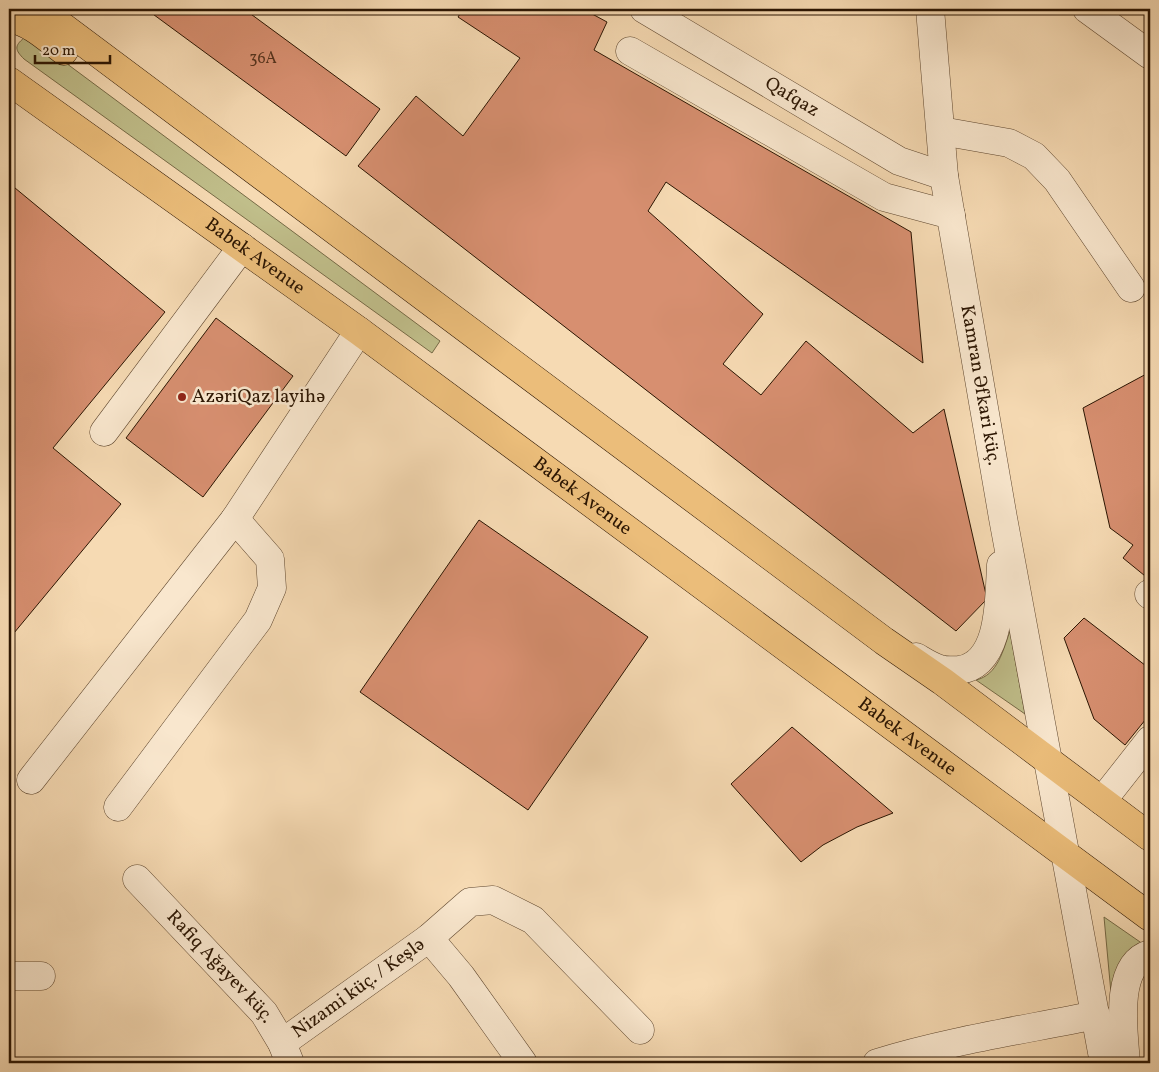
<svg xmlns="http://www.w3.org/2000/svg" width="1159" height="1072" font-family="Vollkorn,serif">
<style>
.green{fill:#c0be8a;stroke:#766a46}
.building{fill:#d78f70;stroke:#2b1502}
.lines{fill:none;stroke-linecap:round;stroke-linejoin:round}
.minor-casing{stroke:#5e462e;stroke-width:29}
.major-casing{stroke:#2b1502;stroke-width:29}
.minor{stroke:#f9e7ce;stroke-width:28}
.major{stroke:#ebbd7a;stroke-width:28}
.poi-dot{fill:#8f2418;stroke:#f9e7ce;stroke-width:2}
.labels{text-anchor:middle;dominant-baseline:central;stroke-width:5;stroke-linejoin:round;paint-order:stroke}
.number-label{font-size:16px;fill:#56341e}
.street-label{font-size:19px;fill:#2b1502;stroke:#f9e7ce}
.poi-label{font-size:19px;fill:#2b1502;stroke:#f9e7ce;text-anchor:start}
</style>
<rect width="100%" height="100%" fill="#f6dab3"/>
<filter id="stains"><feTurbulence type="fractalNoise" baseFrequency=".004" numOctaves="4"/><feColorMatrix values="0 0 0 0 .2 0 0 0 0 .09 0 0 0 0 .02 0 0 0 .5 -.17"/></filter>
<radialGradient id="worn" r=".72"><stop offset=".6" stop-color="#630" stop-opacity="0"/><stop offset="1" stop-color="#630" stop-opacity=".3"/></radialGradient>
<g class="green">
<path d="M 24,38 L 39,43 L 440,341 L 432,353 L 24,59 C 15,50 14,46 24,38 Z"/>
<path d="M 1010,631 L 1025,714 L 976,680 C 998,675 1003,650 1010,631 Z"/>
<polygon points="1104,917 1143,944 1111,993"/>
</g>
<g class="building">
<polygon points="146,9 244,9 380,109 346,156"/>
<polygon points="463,9 583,9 607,22 594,50 911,232 923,363 666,182 648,211 763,314 723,364 761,395 806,341 913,433 944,409 987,599 956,631 358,166 416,96 463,136 520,58 458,17"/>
<polygon points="9,183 165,312 53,448 121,504 9,639"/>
<polygon points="216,318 293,376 203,497 126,438"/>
<polygon points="1150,372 1150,580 1123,558 1133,545 1110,528 1083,408"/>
<polygon points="479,520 648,637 528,810 360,692"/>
<polygon points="1084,618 1150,669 1150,714 1125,745 1094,719 1064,638"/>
<polygon points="792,727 893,813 857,827 823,845 801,862 731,784"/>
</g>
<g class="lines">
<g class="minor-casing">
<g id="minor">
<path id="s1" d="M 644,9 L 899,161 L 944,176"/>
<path id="s2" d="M 930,9 L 944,176 L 1003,518 L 1104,1063"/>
<polyline points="1087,9 1150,55"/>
<polyline points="630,51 884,197 951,215"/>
<polyline points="941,131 1009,143 1034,156 1057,180 1131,288"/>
<polyline points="104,432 242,247"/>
<polyline points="1149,594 1150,595"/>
<path d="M 916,657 C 923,661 932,667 940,669 C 946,671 953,670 959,670 C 1002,665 999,596 1001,565"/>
<polyline points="31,780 235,519 359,331"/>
<polyline points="1102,801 1150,740"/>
<polyline points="118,807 258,620 272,588 270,559 235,519"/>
<path id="s3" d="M 137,879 L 264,1013 L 282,1043 L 290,1063"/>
<polyline points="429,938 470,902 493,900 533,920 640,1030"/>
<polyline points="9,976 41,976"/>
<path id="s4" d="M 282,1043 L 429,938 L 461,976 L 523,1063"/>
<path d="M 877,1063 C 948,1041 1023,1030 1096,1015"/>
<path d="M 1126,1063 C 1124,1034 1113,965 1150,954"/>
</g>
</g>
<g class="major-casing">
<g id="major">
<polyline points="39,9 884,641 942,681 1150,837"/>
<path d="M 9,18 C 30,22 47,38 64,51"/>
<path id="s5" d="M 9,81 L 359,331 L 1150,917"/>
</g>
</g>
<use href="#minor" class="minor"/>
<use href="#major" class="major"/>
</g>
<circle class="poi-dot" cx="182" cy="397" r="5"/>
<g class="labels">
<g class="number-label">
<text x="263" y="59">36A</text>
</g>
<g class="street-label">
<text stroke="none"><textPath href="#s1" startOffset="172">Qafqaz</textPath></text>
<text stroke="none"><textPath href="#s5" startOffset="302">Babek Avenue</textPath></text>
<text stroke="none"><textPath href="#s2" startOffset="380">Kamran Əfkari küç.</textPath></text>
<text stroke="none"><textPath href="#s5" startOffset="708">Babek Avenue</textPath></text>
<text stroke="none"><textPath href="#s5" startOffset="1112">Babek Avenue</textPath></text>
<text stroke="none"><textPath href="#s3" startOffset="121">Rafiq Ağayev küç.</textPath></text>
<text stroke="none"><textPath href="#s4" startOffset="94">Nizami küç. / Keşlə</textPath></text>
</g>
<g class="poi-label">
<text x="192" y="397">AzəriQaz layihə</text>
</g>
</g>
<rect width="1159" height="1072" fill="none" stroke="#f6dab3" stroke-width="30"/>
<rect x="10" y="10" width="1139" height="1052" fill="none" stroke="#2b1502" stroke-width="2.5"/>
<rect x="15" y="15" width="1129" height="1042" fill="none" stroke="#2b1502"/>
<path d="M35 55v8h75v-8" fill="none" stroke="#2b1502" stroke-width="2.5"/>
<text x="42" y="55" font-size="15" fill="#2b1502" stroke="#f9e7ce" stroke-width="4" paint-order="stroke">20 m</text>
<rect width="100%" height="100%" filter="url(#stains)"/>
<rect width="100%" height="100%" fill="url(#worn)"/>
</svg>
